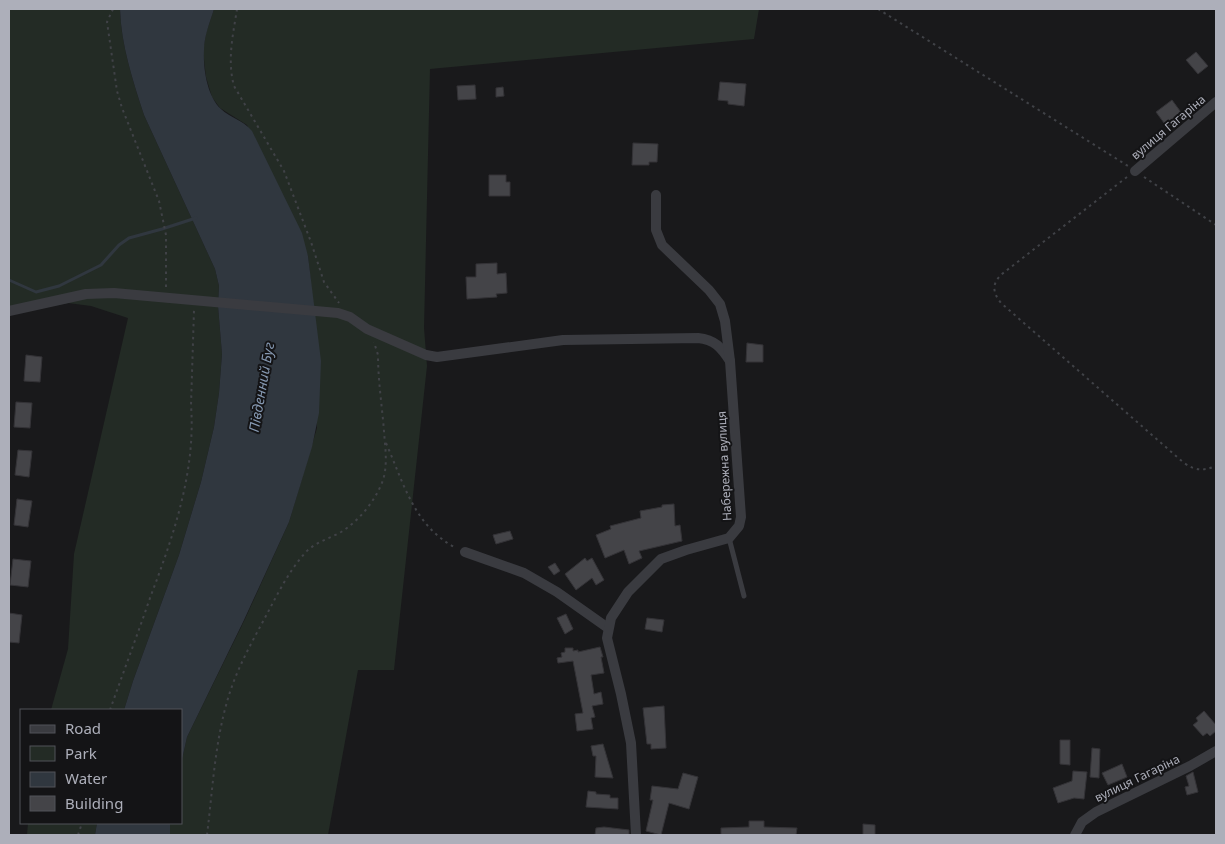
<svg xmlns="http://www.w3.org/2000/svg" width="1225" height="844" font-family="'Noto Sans',sans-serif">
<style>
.green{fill:#232b25}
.water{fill:#30373f}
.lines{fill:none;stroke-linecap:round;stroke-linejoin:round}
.stream{stroke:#30373f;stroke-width:3}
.building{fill:#444448;stroke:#343337}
.path{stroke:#404247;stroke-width:2;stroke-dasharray:2.5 4;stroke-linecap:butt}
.lane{stroke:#3a3b40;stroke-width:5}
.street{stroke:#3a3b40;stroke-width:10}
.labels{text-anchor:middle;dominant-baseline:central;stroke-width:4;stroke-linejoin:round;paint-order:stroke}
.street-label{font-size:12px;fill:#adafba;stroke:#141416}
.water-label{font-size:14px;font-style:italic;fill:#8699b2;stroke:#141416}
</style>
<rect width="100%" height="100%" fill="#19191b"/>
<g class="green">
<path d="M 9,9 L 120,9 C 121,45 133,81 144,115 L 215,269 L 219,286 L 218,306 L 222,354 L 219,393 L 214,427 L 201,482 L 179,555 L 133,681 L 124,710 L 51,710 L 68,649 L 74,554 L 128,318 L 91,306 L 68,303 L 9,315 L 9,281 L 10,280 L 9,272 Z"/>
<polygon points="214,9 759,9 754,39 430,69 424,328 427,366 394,670 358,670 328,835 170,835 170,823 181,823 181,764 187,737 245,619 289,522 317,428 311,285 308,256 247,125 220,108 212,97 206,77 203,51 206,33"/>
<polygon points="28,823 97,823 95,835 27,835"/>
</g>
<g class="water">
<path d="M 120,9 L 214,9 C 210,22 204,36 204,50 C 203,68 207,96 221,109 C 230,118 242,119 252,131 L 302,233 L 308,256 L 321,361 L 319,413 L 312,447 L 289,522 L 244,620 L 187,737 L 181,764 L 181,710 L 124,710 L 133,681 L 179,555 L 201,482 L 214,427 L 219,393 L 222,354 L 218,306 L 219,286 L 215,269 L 144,115 C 133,81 121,45 120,9 Z"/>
<polygon points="97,823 170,823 170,835 95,835"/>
</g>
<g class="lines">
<polyline class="stream" points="9,280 36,292 59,286 101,265 119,245 129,238 162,229 196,218"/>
</g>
<g class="building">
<polygon points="1196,52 1208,66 1198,74 1186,60"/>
<polygon points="720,82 746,84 744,106 728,104 728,101 718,100"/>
<polygon points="475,85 476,99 458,100 457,86"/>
<polygon points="503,87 504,96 496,97 496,88"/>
<polygon points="1172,100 1183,115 1167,127 1156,112"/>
<polygon points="633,143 658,144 657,162 649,162 649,165 632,165"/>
<polygon points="489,175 506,175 506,182 510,182 510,196 489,196"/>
<polygon points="497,263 497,274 506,273 507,293 496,294 497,297 467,299 466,277 476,277 476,264"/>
<polygon points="747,343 763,345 763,362 746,362"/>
<polygon points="26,355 42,357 40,382 24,381"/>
<polygon points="16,402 32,403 30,428 14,427"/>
<polygon points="18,450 32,451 29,477 15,475"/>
<polygon points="17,499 32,501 28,527 14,525"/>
<polygon points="674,504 675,526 680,525 682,541 639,551 642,558 629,564 624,550 605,558 596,535 611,529 610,526 641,518 640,511 662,507 662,505"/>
<polygon points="510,531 513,539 496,544 493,535"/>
<polygon points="585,558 587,561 592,558 604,580 596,585 592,578 576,590 565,574"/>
<polygon points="13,559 31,561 28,587 10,585"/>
<polygon points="555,563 560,571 554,575 548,567"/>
<polygon points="9,613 22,615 19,643 9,642"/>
<polygon points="566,614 573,629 565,634 557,618"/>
<polygon points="647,618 664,620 662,632 645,629"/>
<polygon points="600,647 603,657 601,657 604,673 591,675 594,694 601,692 603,704 592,706 595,717 591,718 593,729 577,731 575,714 583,713 573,661 558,663 557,658 562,657 561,653 565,652 565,648 573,648 573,651 578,650 578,652"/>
<polygon points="664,706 666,748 651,749 651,744 647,744 643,708"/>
<polygon points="1204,711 1216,725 1216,731 1210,736 1207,733 1203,736 1193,725 1198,721 1196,718"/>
<polygon points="1060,740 1070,740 1070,765 1060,764"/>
<polygon points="603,744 613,778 595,777 596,756 593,756 591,746"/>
<polygon points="1092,748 1100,749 1099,778 1090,777"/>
<polygon points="1122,764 1127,777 1108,785 1102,773"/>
<polygon points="1073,771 1087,772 1084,799 1074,798 1058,803 1053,788 1072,781"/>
<polygon points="1193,772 1198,792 1187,795 1185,787 1189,786 1186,776"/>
<polygon points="683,773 698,777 689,809 669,803 661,835 646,831 653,800 650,800 652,786 678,789"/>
<polygon points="588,791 596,792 596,794 610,795 610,798 618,798 618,809 586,807"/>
<polygon points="749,821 764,821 764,827 797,828 796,835 721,835 721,828 749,827"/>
<polygon points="863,824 875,825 875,835 863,835"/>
<polygon points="604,827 629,830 629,835 595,835 596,828"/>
</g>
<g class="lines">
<g class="path">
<polyline points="113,9 107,22 117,91 122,108 159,201 166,235 166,288"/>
<path d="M 237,9 C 233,35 227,60 234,86 L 284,171 L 311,242 L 324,282 L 339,303"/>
<polyline points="878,9 1128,166"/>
<path d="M 1127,177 L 1002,274 C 992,283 992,292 1001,303 L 1184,463 C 1196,471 1203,471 1216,466"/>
<polyline points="1144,177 1216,225"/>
<path d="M 386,443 C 404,484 414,526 456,548"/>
<path d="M 110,710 C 123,673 137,636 150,598 C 173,537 196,472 191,405 L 194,310"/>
<polyline points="78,835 82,823"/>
<path d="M 207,835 C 213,787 215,736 231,689 C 240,663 254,638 267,614 C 278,593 289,571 305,553 C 315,542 329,539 341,532 C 359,521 376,500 383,480 C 388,464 385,447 384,431 C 382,406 378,380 378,355 L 374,342"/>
</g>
<polyline class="lane" points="729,538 744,596"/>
<g class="street">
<polyline points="1135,171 1216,102"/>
<path d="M 9,311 L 86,294 L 114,293 L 338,313 L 350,317 L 367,329 L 426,355 L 437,357 L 563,340 L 698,338 C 715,340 721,347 730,361"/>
<polyline points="465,552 524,573 557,592 608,628"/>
<polyline points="636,835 631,743 621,694 607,638 611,618 628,592 661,559 686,550 729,538 739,526 741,517 730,361 725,321 720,304 709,290 662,245 656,230 656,195"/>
<polyline points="1075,835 1082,822 1096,812 1190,766 1216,751"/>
</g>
</g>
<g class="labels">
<g class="street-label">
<text transform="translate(1168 127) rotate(-40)">вулиця Гагаріна</text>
<text transform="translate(724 466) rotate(-93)">Набережна вулиця</text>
<text transform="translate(1137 778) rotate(-26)">вулиця Гагаріна</text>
</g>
<g class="water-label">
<text transform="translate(261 387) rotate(-80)">Південний Буг</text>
</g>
</g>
<rect width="1225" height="844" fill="none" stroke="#adafba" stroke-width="20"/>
<rect x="20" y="709" width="162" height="115" fill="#141416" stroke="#515258"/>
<rect x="30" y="725" width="25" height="8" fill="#3a3b40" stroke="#515258"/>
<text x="65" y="734" font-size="15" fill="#adafba">Road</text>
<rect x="30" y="746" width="25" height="15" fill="#232b25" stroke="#515258"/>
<text x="65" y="759" font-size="15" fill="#adafba">Park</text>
<rect x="30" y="772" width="25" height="15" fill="#30373f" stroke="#515258"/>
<text x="65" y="784" font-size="15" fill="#adafba">Water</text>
<rect x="30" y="796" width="25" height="15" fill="#444448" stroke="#515258"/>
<text x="65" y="809" font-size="15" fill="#adafba">Building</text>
</svg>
